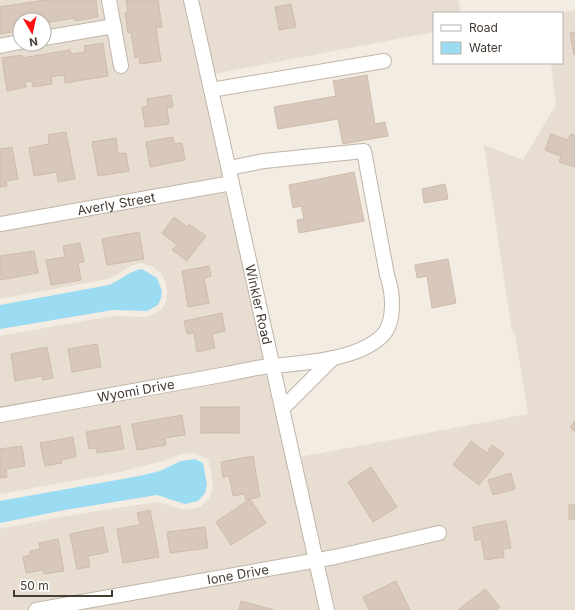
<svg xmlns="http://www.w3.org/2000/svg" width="575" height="610" font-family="Inter,sans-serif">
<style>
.residential{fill:#e7ddd1;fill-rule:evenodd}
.water{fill:#9cdcf3}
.building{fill:#d7c8bb;stroke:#cfbcab}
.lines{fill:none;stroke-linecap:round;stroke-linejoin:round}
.minor-casing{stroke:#c1b5a8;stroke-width:16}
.minor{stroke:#fff;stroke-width:14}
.labels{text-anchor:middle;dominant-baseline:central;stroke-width:3.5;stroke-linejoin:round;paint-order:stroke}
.street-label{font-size:13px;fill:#443b33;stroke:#fff}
</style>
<rect width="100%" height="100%" fill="#f2ece3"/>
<g class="residential">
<path d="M 0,0 L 184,0 L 320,610 L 0,610 L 0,529 L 66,516 L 157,502 L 185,510 L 200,507 L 210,497 L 213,486 L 211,471 L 208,459 L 194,453 L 180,454 L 171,459 L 116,473 L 0,494 L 0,336 L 113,316 L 148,317 L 162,309 L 166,301 L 167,290 L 165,280 L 161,273 L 153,267 L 141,263 L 133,265 L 123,270 L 117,275 L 108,279 L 0,299 ZM 20,20 L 44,20 L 44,44 L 20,44 Z"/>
<polygon points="198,0 458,0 461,13 434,13 434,32 214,74"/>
<polygon points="575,10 575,610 334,610 300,457 528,414 515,334 512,332 484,145 523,160 556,105 551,63 562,63 562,13 560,13"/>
</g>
<g class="water">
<path d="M 142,269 L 157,278 L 162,291 L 161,298 L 158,305 L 147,311 L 113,310 L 0,329 L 0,305 L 109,285 C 121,280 129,271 142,269 Z"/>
<polygon points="195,459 203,463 207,485 205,493 198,501 185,504 157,495 65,510 0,523 0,501 139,476 160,471 181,461"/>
</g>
<g class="building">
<polygon points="45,0 96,0 98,17 75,21 75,18 44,23 44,20 20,20 20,27 16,27 17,31 0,34 0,7"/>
<polygon points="126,0 158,0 162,27 156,28 161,61 140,64 139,57 135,58 131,32 128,33 125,13 128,13"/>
<polygon points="291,4 296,27 279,30 275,7"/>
<polygon points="575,32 575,54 574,55 570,33"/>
<polygon points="103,43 108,76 65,83 64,75 51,77 52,84 33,87 32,81 25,82 26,87 7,91 2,58 22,55 22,58 70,50 71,54 85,52 84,46"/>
<polygon points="367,75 375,124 385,122 388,136 343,144 338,119 278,129 274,107 336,96 333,81"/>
<polygon points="171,95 173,107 167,108 169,124 145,127 142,107 148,106 147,99"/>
<polygon points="66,132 75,179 58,182 57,172 34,176 29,148 49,144 48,135"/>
<polygon points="551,134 568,140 571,134 575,135 575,167 559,162 561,156 545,150"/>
<polygon points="173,137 174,144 182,143 185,160 150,167 146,142"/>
<polygon points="116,138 118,154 126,153 129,171 98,176 92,142"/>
<polygon points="12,147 18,179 6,181 7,186 0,187 0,149"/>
<polygon points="354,172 364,221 299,233 297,220 304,219 301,206 293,208 289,185"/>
<polygon points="445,184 448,199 424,203 422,189"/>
<polygon points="174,217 187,227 189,224 206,236 187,261 172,250 177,245 162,233"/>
<polygon points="139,232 144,259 107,265 102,239"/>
<polygon points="80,243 84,262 78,263 81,280 51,285 46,260 65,257 63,246"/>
<polygon points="34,251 38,273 0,280 0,256"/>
<polygon points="448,259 456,303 432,308 427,276 417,278 415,265"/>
<polygon points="209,266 211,276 204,278 209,303 188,307 182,271"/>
<polygon points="222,313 225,331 212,334 215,348 197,352 194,333 187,334 184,321"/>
<polygon points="97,344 101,367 72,372 68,349"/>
<polygon points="47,347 53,378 43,380 42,376 15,381 11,354"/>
<rect x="201" y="407" width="38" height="26"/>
<polygon points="182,415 185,435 165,438 166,445 137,450 132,424"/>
<polygon points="575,421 575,432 570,427"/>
<polygon points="120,426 124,449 97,453 96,448 89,449 86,432"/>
<polygon points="73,437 76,457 61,460 62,463 45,466 40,443"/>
<polygon points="471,441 487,453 492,445 504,454 479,485 453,465"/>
<polygon points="22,446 25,466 6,469 7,477 0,478 0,449"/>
<polygon points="253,456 260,497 246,500 244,494 233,496 229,476 223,477 221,462"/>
<polygon points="371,467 397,507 373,522 348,482"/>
<polygon points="511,473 515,489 493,495 488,480"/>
<polygon points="250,499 266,523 231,545 216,522"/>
<rect x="569" y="505" width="6" height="14"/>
<polygon points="150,510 159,557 123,563 117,529 140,525 137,513"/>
<polygon points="506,521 511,548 503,549 504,557 485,560 481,539 475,541 473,527"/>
<polygon points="103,527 108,552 88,556 90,567 77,569 70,534"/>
<polygon points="205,527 208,548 170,553 167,532"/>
<polygon points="58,539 64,571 44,574 43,570 26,573 23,557 30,555 30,551 40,549 39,543"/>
<polygon points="396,581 410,610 369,610 363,597"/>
<polygon points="485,589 500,607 496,610 458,610"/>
<polygon points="241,601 274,610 239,610"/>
</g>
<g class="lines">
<g class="minor-casing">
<g id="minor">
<polyline points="109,0 121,66"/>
<path id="s1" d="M 191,0 L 327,610"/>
<polyline points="44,38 114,26"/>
<polyline points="0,46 20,42"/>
<polyline points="211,90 384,61"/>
<path id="s2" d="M 0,224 L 232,183"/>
<polyline points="282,409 333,358"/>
<path id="s3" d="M 0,415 L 227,374 C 242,371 257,367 272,366 C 304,363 357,360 382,336 C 396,322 393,292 387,275 L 364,151 L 264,161 L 229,168"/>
<path id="s4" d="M 36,610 L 335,557 L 439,533"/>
</g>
</g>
<use href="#minor" class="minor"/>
</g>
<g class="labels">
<g class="street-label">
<text stroke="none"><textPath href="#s2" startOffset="118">Averly Street</textPath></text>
<text stroke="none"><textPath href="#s1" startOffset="312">Winkler Road</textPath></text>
<text stroke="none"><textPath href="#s3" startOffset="138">Wyomi Drive</textPath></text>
<text stroke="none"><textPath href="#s4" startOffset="205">Ione Drive</textPath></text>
</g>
</g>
<rect x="433" y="12" width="130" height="52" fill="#ffffff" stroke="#b4b1ad"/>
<rect x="441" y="25" width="20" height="6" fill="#ffffff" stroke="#b4b1ad"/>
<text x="469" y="32" font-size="12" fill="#443b33">Road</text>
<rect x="441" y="42" width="20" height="12" fill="#9cdcf3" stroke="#b4b1ad"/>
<text x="469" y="52" font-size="12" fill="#443b33">Water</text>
<g transform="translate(32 32) rotate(171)"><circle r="19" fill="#ffffff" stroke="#b4b1ad"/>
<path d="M0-3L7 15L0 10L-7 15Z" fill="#ff0e0e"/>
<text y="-6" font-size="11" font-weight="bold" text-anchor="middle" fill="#443b33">N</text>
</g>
<path d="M14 590v6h98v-6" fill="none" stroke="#443b33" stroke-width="2"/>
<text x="20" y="590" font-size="12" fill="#443b33" stroke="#ffffff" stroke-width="3" paint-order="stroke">50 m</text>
</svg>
